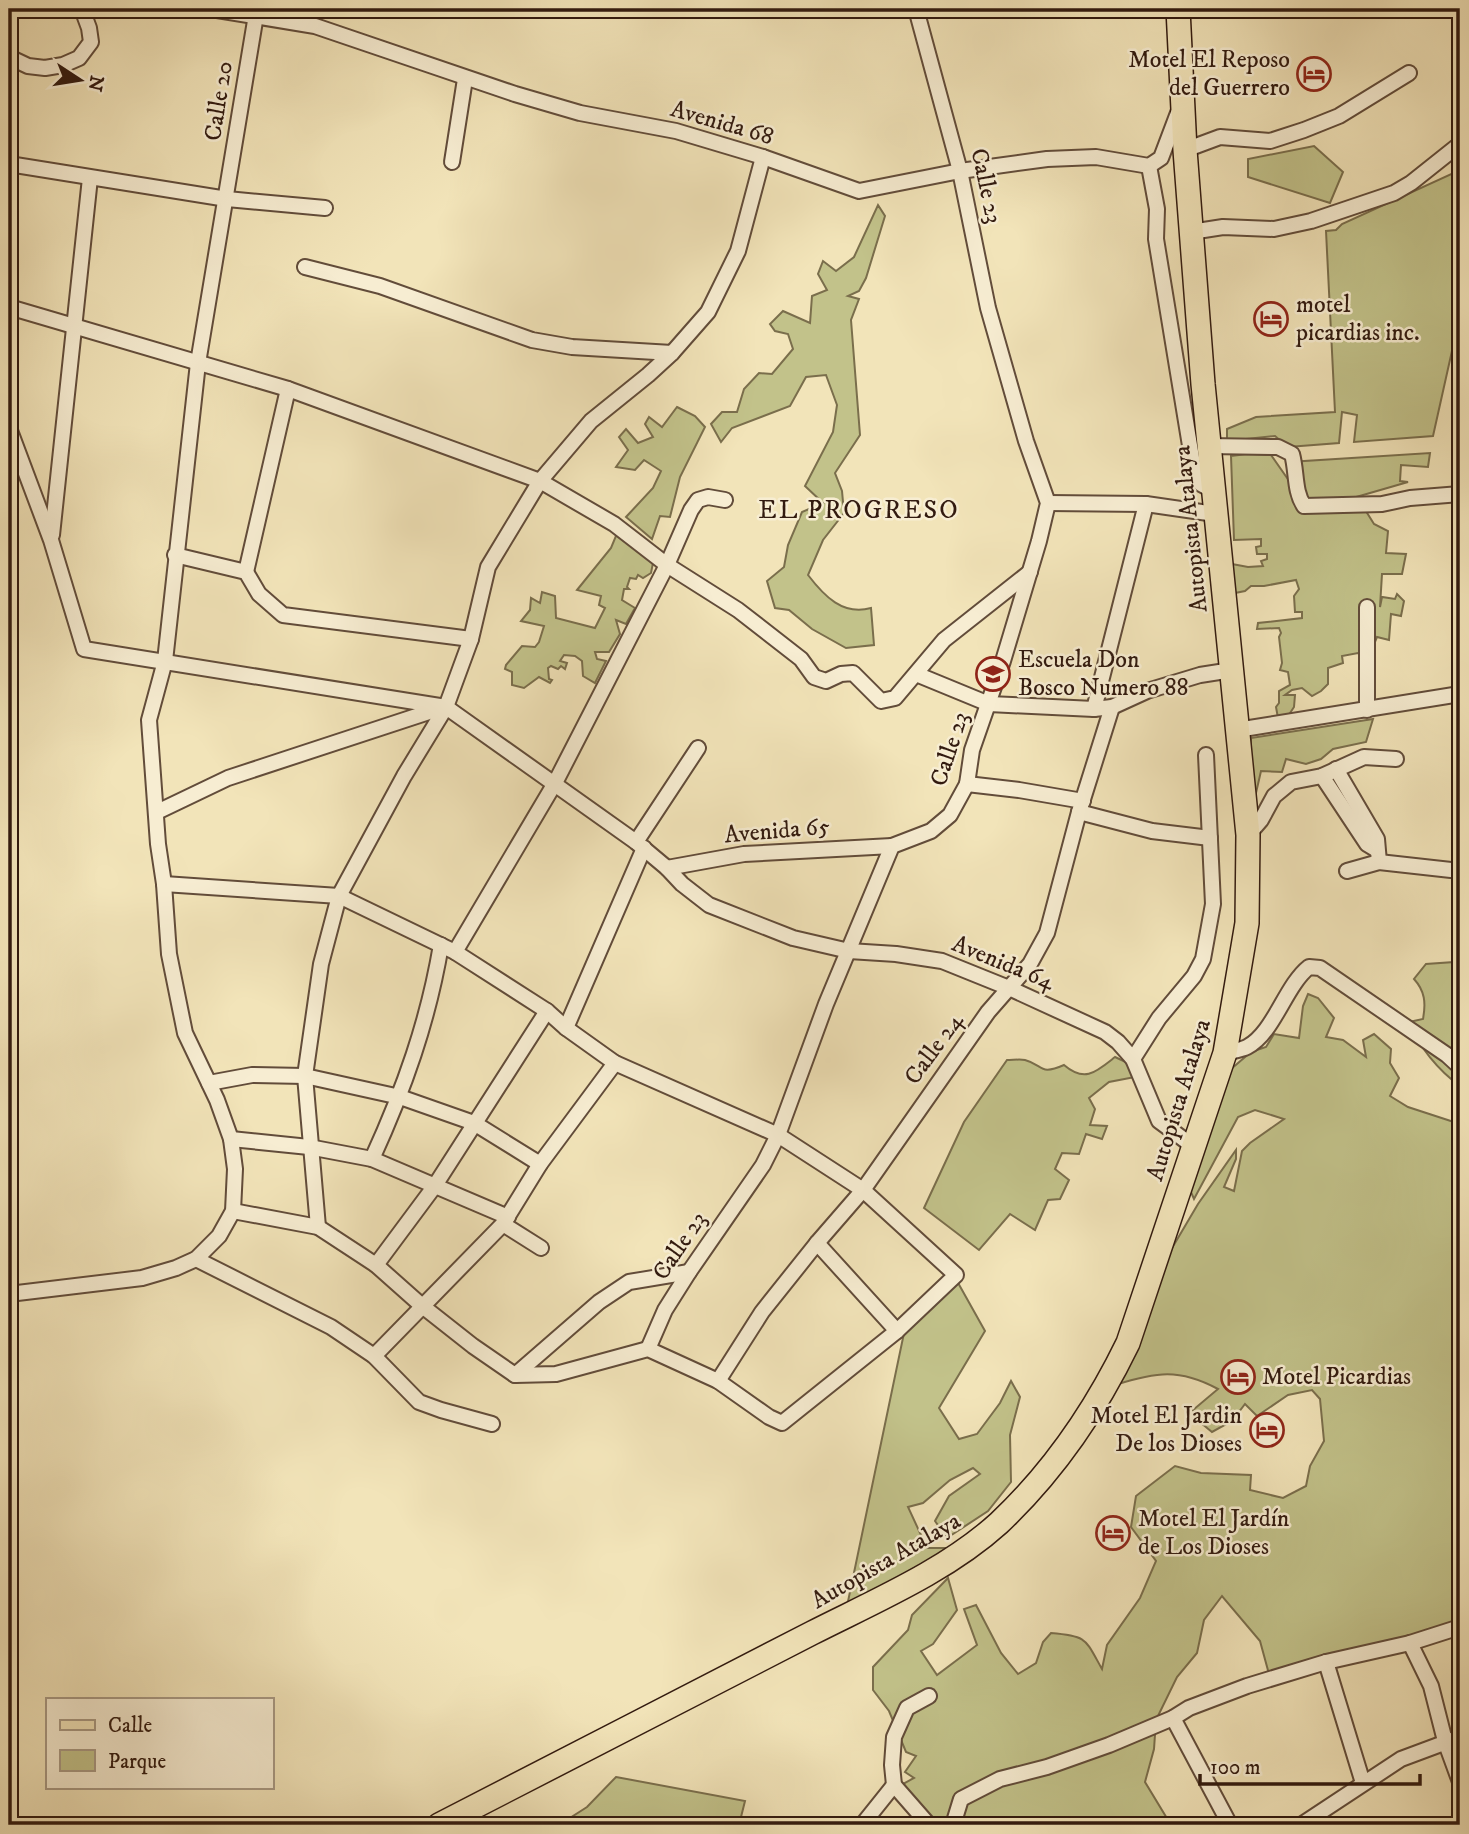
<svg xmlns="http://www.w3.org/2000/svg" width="1469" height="1834" font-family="'IM FELL DW Pica',serif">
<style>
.green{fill:#c2c28a;stroke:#7a6e4c;stroke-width:2}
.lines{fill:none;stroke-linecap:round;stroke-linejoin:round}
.street-casing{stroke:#624c3a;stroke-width:18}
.primary-casing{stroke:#321a0f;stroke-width:26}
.street{stroke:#f7edd2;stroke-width:14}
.primary{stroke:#f2e4b9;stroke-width:23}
.labels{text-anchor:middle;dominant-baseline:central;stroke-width:5;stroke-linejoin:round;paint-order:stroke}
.poi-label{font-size:24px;fill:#321a0f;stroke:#f7edd2;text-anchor:start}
.street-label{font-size:24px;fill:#321a0f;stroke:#f7edd2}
.neighbourhood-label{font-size:26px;letter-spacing:2px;fill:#321a0f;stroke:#f7edd2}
</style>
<rect width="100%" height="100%" fill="#f2e4b9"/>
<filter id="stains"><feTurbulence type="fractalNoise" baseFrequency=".00286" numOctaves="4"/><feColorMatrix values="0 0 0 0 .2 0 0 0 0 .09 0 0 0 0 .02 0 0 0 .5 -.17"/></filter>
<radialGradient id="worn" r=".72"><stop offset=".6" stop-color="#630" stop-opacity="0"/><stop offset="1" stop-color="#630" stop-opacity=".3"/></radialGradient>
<g class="green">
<polygon points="1314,146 1343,172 1330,203 1248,177 1248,159"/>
<polygon points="1460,170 1460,315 1433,436 1354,442 1357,415 1342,412 1339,443 1288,447 1275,436 1227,441 1227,429 1256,417 1335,412 1326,231 1336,230 1342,224"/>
<path d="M 878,205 L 885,216 L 866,278 L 859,291 L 848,296 L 859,299 L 851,320 L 860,435 L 835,473 L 842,491 L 844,513 L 823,540 L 808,575 C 824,596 843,616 871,608 L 874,645 L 846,648 L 812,629 L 789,610 L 775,608 L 767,581 L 784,567 L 788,545 L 802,512 L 823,503 L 805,486 L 833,432 L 837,405 L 826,375 L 806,377 L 790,406 L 732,428 L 721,442 L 711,424 L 722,412 L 737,412 L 744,389 L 759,373 L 772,374 L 793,349 L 788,334 L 775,331 L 770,324 L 783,311 L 810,323 L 812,296 L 827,290 L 818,274 L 823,261 L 836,271 L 854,257 Z"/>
<polygon points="677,407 695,416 705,427 680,477 670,517 660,516 652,539 626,517 653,488 661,471 644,460 635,470 616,467 628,450 619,437 626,429 638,443 653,437 645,424 649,417 662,427"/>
<polygon points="1430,453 1428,467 1401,465 1400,481 1408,482 1332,504 1364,508 1374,524 1388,531 1386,553 1406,554 1402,574 1382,574 1380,607 1382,597 1395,599 1397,594 1404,601 1401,616 1391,614 1389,640 1377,637 1370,654 1364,657 1358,653 1342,656 1343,663 1328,668 1328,684 1321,691 1312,696 1302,688 1292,690 1285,695 1295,695 1294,707 1288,716 1278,718 1276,707 1279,703 1279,691 1290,685 1288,672 1280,670 1282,663 1279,637 1281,633 1279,628 1257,629 1258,623 1302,618 1302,612 1295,612 1294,596 1299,589 1296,580 1264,586 1251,586 1245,591 1235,593 1232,564 1248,567 1263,566 1261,561 1267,559 1267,554 1257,554 1256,547 1261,546 1261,539 1234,540 1231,456 1247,454 1271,455 1292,485 1289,462"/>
<polygon points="618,531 654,558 651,573 643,578 638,575 636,579 630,578 627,587 629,589 624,589 622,600 635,608 626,624 616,620 620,634 609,652 595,652 597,659 606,661 595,683 583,676 582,661 575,656 564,655 560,661 567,663 565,669 561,666 558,669 551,666 548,668 549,679 552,680 550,683 539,677 524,688 512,685 512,672 505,669 506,665 522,646 535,647 539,642 544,626 521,621 530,610 531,598 540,603 542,592 555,596 556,618 595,628 605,608 599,605 601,596 577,590 611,548"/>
<polygon points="1373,719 1366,742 1333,749 1321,759 1306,764 1286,759 1282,772 1261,771 1256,793 1249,787 1251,738"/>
<path d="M 1457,927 L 1460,927 L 1460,1086 C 1439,1071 1418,1046 1409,1022 L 1423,1019 C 1426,1003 1425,991 1414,979 L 1426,964 L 1454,962 Z"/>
<path d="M 1308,994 L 1318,998 L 1334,1018 L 1326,1037 L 1343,1040 L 1366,1057 L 1363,1040 L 1374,1034 L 1391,1049 L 1390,1063 L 1399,1078 L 1390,1096 L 1408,1107 L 1460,1124 L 1460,1623 L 1269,1674 L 1260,1641 L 1222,1596 L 1204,1620 L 1197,1653 L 1177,1677 L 1156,1720 L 1154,1749 L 1145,1782 L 1168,1820 L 1165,1825 L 932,1825 L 901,1785 L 914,1778 L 905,1772 L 916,1756 L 906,1752 L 889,1711 L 873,1690 L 873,1667 L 908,1630 L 912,1615 L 948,1578 L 957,1610 L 933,1644 L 921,1651 L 937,1675 L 977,1645 L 964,1609 L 976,1605 L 1001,1653 L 1018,1674 L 1036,1663 L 1043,1642 L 1051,1633 C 1088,1636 1085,1639 1102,1669 L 1107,1645 L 1140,1598 L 1156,1561 L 1131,1527 L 1136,1496 L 1175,1466 L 1201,1473 L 1251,1475 L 1250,1490 L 1283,1498 L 1306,1486 L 1310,1466 L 1324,1441 L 1320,1399 L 1312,1390 L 1288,1395 L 1257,1416 L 1245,1404 L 1232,1421 L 1212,1432 L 1195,1418 L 1193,1410 L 1218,1389 C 1179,1368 1156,1372 1115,1385 L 1165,1260 L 1198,1204 L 1236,1150 L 1236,1159 L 1224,1187 L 1234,1191 L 1242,1151 L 1250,1143 L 1284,1119 L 1255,1110 L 1238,1117 L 1194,1199 L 1190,1190 L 1224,1075 L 1251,1052 L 1266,1047 L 1274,1034 L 1299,1038 L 1303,1006 Z"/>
<path d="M 1115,1057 L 1130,1064 L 1135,1077 L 1109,1082 L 1089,1098 L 1095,1109 L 1090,1125 L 1107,1126 L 1102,1139 L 1086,1134 L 1079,1154 L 1062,1153 L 1055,1169 L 1069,1180 L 1060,1199 L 1048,1200 L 1035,1230 L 1010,1214 L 979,1250 L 924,1208 L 964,1122 L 1007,1060 C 1013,1060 1020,1059 1025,1060 C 1044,1065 1039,1076 1064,1065 C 1085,1083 1096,1072 1115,1057 Z"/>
<polygon points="957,1281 985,1331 939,1408 959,1439 977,1434 1000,1403 1011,1381 1020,1397 1010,1435 1011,1482 988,1511 947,1538 935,1521 949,1496 980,1474 973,1468 950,1480 923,1503 908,1507 927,1548 956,1548 846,1611 904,1333"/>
<polygon points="616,1777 745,1801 739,1825 559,1825 587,1807"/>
</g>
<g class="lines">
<g class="street-casing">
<g id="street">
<polyline points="211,9 315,26 515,94 580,113 676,131 763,157 859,191 960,171 1047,159 1096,157 1149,166 1161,158 1178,113"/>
<polyline points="9,57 28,66 45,68 63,65 79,58 91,42 89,28 82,9"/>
<polyline points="1185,150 1220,137 1270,141 1304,130 1339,116 1409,73"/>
<polyline points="452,162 465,79"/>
<polyline points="9,164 227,199 325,208"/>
<polyline points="1149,166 1157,209 1156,239 1195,476 1201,484 1212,490"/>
<polyline points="1191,232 1223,227 1274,229 1311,221 1394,193 1411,183 1460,144"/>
<polyline points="305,267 380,286 532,340 572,347 672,353"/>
<polyline points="9,307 288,389 540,481 614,524 667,565 738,610 801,659 814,677 826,681 841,674 853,673 881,701 895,698 944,640 1030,572"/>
<polyline points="9,428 51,540 84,649 446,707 636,842 667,868 682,884 709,905 793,938 849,951 896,954 942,961 1009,988 1105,1032 1118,1042 1133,1059 1159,1121 1194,1147"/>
<path d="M 1208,446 L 1278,447 L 1292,454 C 1297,472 1294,491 1304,506 L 1382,504 L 1410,498 L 1460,494"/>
<polyline points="1048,503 1146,504 1215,514"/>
<polyline points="52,535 90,178"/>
<polyline points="175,555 246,572 259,594 283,615 471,639"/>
<polyline points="246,572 288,389"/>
<polyline points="916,674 989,704 1094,709 1112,707 1147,691 1200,675 1232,670"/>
<polyline points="1094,709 1146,504"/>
<polyline points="1367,710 1367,607"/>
<polyline points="1237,730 1460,694"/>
<polyline points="1336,769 1377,839 1379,862"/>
<polyline points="1322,776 1367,844 1377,850"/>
<polyline points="967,784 1019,790 1083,801"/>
<polyline points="157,812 228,778 441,708"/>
<polyline points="1079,812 1152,831 1210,838"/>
<polyline points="1248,835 1261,820 1274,796 1291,782 1322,776 1364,757 1396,759"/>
<polyline points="636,842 698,748"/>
<polyline points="667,868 744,854 892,846"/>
<polyline points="1347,871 1379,862 1460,871"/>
<polyline points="164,884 339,896 455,952 547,1011 566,1028 615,1063 778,1135 863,1190 956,1275 897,1331 782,1423 769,1417 718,1381 648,1349 556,1374 515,1375 473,1346 421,1305 376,1265 318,1227 233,1211"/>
<polyline points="455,952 555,783 667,565 691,510 698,500 708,497 725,500"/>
<polyline points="566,1028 644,848"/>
<path d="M 1225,1053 C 1232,1051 1241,1050 1247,1047 C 1274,1033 1285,986 1309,967 L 1320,968 L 1447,1055 L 1460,1067"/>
<polyline points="1133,1059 1159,1018 1194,976 1203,959 1213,904 1206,755"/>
<polyline points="209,1083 252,1075 305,1076 400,1097 474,1123 540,1164"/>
<polyline points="231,1139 309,1147 372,1159 508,1217"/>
<path d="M 372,1159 C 404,1089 428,1022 441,945"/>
<polyline points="503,1224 541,1248"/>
<polyline points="318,1227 305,1076 321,964 339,896 404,776 446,707 471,639 488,567 540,481 591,421 648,375 672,353 708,312 738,251 763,157"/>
<polyline points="817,1243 897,1331"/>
<polyline points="196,1259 331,1327 374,1356 419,1402 441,1410 492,1424"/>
<polyline points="376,1265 434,1187 547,1011"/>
<polyline points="9,1294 142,1278 176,1268 196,1259 219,1236 233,1211 235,1169 231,1139 217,1100 185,1033 169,954 164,884 158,844 149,720 165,661 198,363 257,9"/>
<polyline points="648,1349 665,1310 689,1272 763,1165 778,1135 826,1004 892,846 931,831 950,815 967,784 972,750 1003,661 1039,541 1048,503 1026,441 988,308 960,171 916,9"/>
<polyline points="374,1356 503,1224 540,1164 615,1063"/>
<polyline points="515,1375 599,1302 629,1282 689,1272"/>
<polyline points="718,1381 762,1312 817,1243 863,1190 988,1012 1030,964 1047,933 1079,812 1112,707"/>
<polyline points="1410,1643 1431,1686 1445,1741 1460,1782"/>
<polyline points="1326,1662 1363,1783"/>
<polyline points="929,1696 907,1708 894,1737 892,1765 894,1785 929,1825"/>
<polyline points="1173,1718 1230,1825"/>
<polyline points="862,1825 894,1785"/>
<polyline points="953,1825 961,1799 1000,1779 1047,1767 1109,1745 1173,1718 1189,1708 1247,1686 1326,1662 1410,1643 1460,1627"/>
<polyline points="1301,1825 1401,1759 1460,1737"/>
</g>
</g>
<g class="primary-casing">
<path id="primary" d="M 439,1825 C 563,1760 688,1698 812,1633 C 875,1601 946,1571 999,1523 C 1053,1472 1096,1409 1128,1343 L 1225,1053 L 1247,923 L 1248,835 L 1203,384 L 1185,150 L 1178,9"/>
</g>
<use href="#street" class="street"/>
<use href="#primary" class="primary"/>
</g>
<defs>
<g id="hotel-ring" transform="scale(1.75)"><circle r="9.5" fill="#f7edd2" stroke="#8f2418" stroke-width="1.5"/><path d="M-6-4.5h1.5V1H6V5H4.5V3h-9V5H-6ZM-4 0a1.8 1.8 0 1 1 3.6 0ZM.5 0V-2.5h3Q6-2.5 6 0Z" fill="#8f2418"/></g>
<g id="school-ring" transform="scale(1.75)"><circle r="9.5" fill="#f7edd2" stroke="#8f2418" stroke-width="1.5"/><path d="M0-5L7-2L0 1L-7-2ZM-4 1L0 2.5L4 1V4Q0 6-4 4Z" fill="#8f2418"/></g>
</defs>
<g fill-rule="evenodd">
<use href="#hotel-ring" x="1314" y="74"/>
<use href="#hotel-ring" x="1271" y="319"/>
<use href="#school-ring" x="993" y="674"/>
<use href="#hotel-ring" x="1238" y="1377"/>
<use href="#hotel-ring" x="1267" y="1430"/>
<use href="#hotel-ring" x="1113" y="1533"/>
</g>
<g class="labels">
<g class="poi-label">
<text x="1290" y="60" text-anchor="end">Motel El Reposo<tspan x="1290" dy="28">del Guerrero</tspan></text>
<text x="1296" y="305">motel<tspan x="1296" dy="28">picardias inc.</tspan></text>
<text x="1018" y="660">Escuela Don<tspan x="1018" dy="28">Bosco Numero 88</tspan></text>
<text x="1262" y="1377">Motel Picardias</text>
<text x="1242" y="1416" text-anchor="end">Motel El Jardin<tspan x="1242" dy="28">De los Dioses</tspan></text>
<text x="1138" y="1519">Motel El Jardín<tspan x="1138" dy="28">de Los Dioses</tspan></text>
</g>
<g class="street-label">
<text transform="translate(219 101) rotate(-81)">Calle 20</text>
<text transform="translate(722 123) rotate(16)">Avenida 68</text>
<text transform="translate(986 186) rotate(78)">Calle 23</text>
<text transform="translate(1191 529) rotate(-96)">Autopista Atalaya</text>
<text transform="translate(950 749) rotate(-72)">Calle 23</text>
<text transform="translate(777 831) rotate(-5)">Avenida 65</text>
<text transform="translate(1003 963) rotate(22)">Avenida 64</text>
<text transform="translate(934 1049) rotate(-54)">Calle 24</text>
<text transform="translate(1179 1100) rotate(-73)">Autopista Atalaya</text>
<text transform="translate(680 1246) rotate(-56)">Calle 23</text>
<text transform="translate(886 1561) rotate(-30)">Autopista Atalaya</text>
</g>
<g class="neighbourhood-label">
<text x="859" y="510">EL PROGRESO</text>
</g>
</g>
<rect width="1469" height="1834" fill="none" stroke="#f2e4b9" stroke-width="35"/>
<rect x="10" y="10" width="1448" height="1813" fill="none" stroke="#321a0f" stroke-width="3.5"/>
<rect x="18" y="18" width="1434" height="1799" fill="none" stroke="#321a0f" stroke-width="2"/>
<rect x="46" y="1698" width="228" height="91" fill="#f7edd2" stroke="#a89984" stroke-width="2"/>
<rect x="60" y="1720" width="35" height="10" fill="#f2e4b9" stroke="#a89984" stroke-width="2"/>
<text x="108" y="1732" font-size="21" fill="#321a0f">Calle</text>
<rect x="60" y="1750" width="35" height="21" fill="#c2c28a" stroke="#a89984" stroke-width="2"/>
<text x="108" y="1768" font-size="21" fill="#321a0f">Parque</text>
<g transform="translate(80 80) rotate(102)" stroke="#f7edd2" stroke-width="5" paint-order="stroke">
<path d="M0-5L12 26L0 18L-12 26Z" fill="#321a0f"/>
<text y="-10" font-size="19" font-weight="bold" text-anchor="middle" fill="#321a0f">N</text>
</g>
<path d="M1200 1774v10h220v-10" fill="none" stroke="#321a0f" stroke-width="3.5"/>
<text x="1210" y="1774" font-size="21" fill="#321a0f" stroke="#f7edd2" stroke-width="5" paint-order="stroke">100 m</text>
<rect width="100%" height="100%" filter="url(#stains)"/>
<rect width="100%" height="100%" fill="url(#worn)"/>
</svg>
